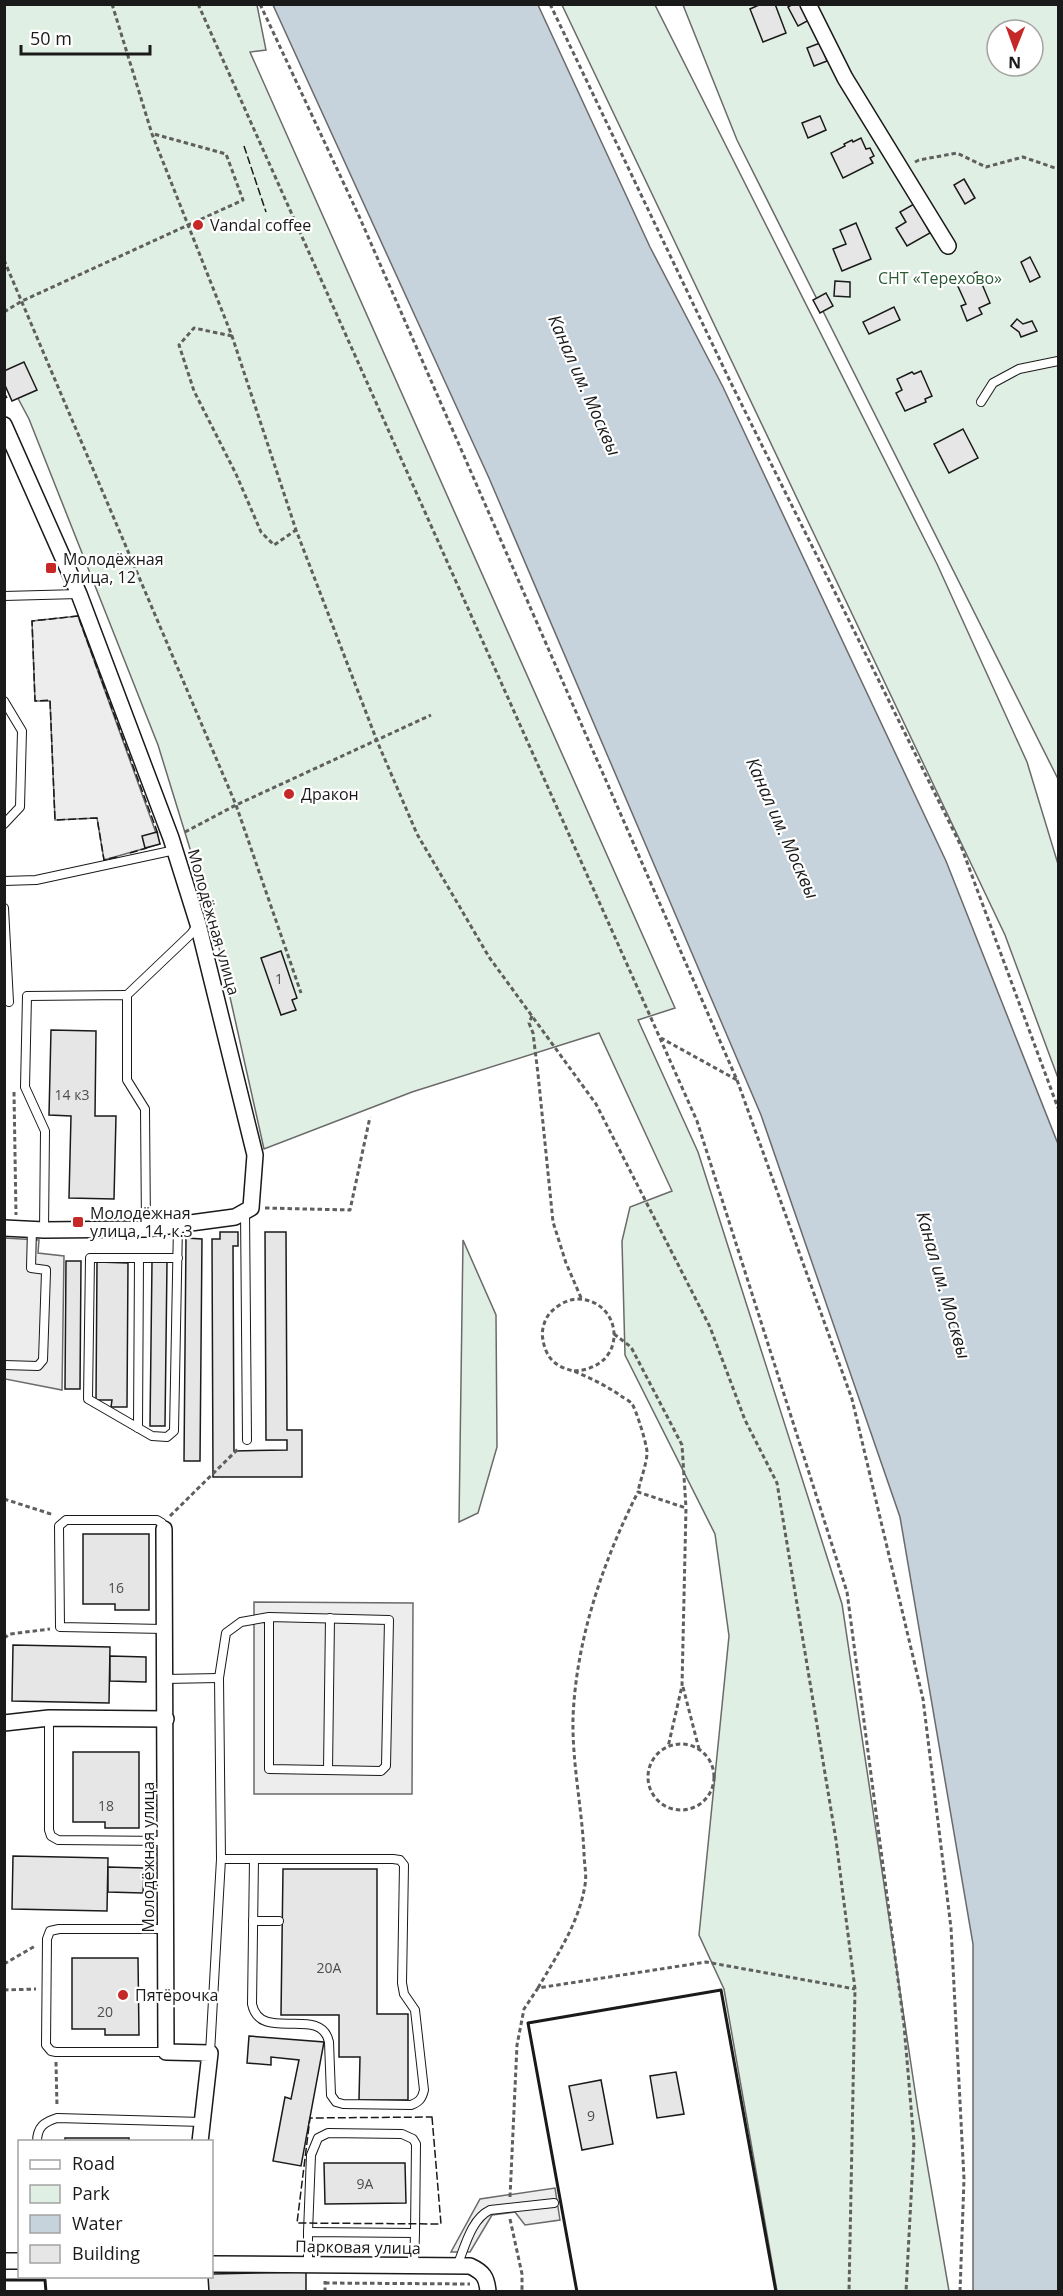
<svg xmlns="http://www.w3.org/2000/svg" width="1063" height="2296" font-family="'Open Sans',sans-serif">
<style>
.green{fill:#e0efe3;stroke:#6a6a6a;stroke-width:1.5;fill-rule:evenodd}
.parking{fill:#ededed;stroke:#6a6a6a;stroke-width:1.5}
.water{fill:#c6d2dc;stroke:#6a6a6a;stroke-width:1.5}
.building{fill:#e6e6e6;stroke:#1a1a1a;stroke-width:1.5}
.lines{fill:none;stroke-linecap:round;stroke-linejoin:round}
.service-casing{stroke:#1a1a1a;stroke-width:10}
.minor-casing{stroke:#1a1a1a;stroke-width:18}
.path{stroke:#5f5f5f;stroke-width:3;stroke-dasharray:4.5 3;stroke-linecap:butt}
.service{stroke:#fff;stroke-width:8}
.minor{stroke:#fff;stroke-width:15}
.fence{stroke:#1a1a1a;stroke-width:1.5;stroke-dasharray:8 3;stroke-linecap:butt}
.wall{stroke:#1a1a1a;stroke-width:3}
.poi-dot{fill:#c62828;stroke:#fff;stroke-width:2}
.labels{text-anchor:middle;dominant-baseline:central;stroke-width:4.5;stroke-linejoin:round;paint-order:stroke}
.number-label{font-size:14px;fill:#4d4d4d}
.poi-label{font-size:16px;fill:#1a1a1a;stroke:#fff;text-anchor:start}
.park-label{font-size:16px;fill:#2b5a34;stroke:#fff}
.street-label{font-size:16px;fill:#1a1a1a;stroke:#fff}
.water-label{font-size:18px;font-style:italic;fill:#1a1a1a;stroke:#fff}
</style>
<rect width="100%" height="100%" fill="#fff"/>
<g class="green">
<polygon points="4,5 257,5 266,50 250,52 675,1008 638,1020 698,1152 842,1604 918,2111 949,2291 777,2291 724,1989 699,1935 729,1636 715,1534 625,1355 622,1241 630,1207 672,1191 599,1033 412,1092 264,1149 215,930 158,745 29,419 5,374"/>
<polygon points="562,5 655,5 937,564 1027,762 1058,864 1058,1078 1005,935"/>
<path d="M 683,5 L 1058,5 L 1058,779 L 737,140 ZM 997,30 L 1033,30 L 1033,66 L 997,66 Z"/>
<polygon points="463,1240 496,1315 497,1447 478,1513 459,1522"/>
</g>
<g class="parking">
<polygon points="78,616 160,844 104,860 97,818 55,820 50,701 35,701 32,621"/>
<polygon points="4,1238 39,1240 38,1253 64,1256 62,1390 5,1379"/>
<polygon points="254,1602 413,1603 412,1794 254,1794"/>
<polygon points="555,2188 560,2220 525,2225 515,2212 492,2215 470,2252 451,2252 480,2199"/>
</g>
<polygon class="water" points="273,5 538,5 650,247 723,387 946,861 1058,1144 1058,2291 973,2291 973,1944 900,1517 761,1115 489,478"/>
<g class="building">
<polygon points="761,4 775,4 786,33 763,42 750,9"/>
<polygon points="793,4 803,4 811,19 798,26 788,7"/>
<polygon points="820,43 827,61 814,66 807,48"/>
<polygon points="820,116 826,130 808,138 802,123"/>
<polygon points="861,138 866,149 870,148 874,156 870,158 873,163 843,178 831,153 845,146 844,144 852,140 853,142"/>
<polygon points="964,179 975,198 965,204 954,185"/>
<polygon points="914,204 930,233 907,246 896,228 906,222 900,212"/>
<polygon points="856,223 871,259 842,271 833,249 846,244 840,230"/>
<polygon points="1030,257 1040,277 1030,282 1021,262"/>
<polygon points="977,272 990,303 979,308 982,314 967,321 961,306 966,304 956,282"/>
<polygon points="835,281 850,282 850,297 834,296"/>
<polygon points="826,293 833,306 820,313 813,300"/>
<polygon points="894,307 900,320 869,334 863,322"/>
<polygon points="1017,319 1023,324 1032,321 1037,331 1021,337 1019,332 1011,326"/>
<polygon points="24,362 37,390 12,401 4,383 4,371"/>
<polygon points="921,371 932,396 925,399 926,402 905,411 896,393 902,390 897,379 912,372 914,374"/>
<polygon points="963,429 978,458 949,473 934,444"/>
<polygon points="157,832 160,844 145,848 142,836"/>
<polygon points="281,951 297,998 292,1000 296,1010 281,1015 261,958"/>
<polygon points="51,1030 96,1031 95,1116 116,1116 114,1199 69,1198 71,1116 49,1115"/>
<polygon points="220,1232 238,1232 238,1246 233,1246 234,1451 287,1450 287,1440 266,1440 265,1232 286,1232 287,1430 302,1430 302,1477 213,1477 212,1239 220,1239"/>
<polygon points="186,1238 202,1239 200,1461 184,1461"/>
<polygon points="66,1261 81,1261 80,1389 65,1389"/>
<polygon points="97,1262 128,1263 127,1407 111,1407 112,1400 96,1400"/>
<polygon points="152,1262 167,1262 165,1426 150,1426"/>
<polygon points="83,1534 149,1534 149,1610 115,1610 115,1604 83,1604"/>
<polygon points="13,1645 110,1647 109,1703 12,1701"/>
<polygon points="110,1656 146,1657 146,1682 110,1681"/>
<polygon points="73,1752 139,1752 139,1828 105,1828 105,1822 73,1822"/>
<polygon points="13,1856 108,1858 107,1911 12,1909"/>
<polygon points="108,1867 144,1868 143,1893 108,1892"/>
<polygon points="283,1869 377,1869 377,2014 408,2014 408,2100 359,2100 360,2057 339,2057 339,2015 281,2015"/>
<polygon points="72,1958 138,1958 139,2035 105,2035 105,2029 72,2029"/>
<polygon points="249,2036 324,2042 301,2166 273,2161 285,2097 291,2099 299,2060 271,2057 271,2065 247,2063"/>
<polygon points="676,2072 684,2114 657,2118 650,2076"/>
<polygon points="601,2080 613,2144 582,2150 569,2086"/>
<rect x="65" y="2138" width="64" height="4"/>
<polygon points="324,2163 405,2163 406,2203 325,2204"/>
<polygon points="306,2272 306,2292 209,2292 208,2276 212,2276 212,2274"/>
</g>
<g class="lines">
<g class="service-casing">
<g id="service">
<polyline points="981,402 993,383 1019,369 1058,361"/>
<polyline points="4,596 79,594"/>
<polyline points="4,701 22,731 20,807 4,824"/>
<polyline points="4,881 36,880 175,850"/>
<polyline points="4,908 9,1002"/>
<polyline points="127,995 191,934 198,924"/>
<polyline points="245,1211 247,1440"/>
<polyline points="44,1230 45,1131 25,1087 27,996 127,995 127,1080 145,1109 146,1229"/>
<polyline points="178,1258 90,1258 88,1399 152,1436 167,1437 174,1431 178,1225"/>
<polyline points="4,1365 38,1366 43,1360 46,1272 46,1270 31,1268 32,1229"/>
<polyline points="138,1428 139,1258"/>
<polyline points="164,1629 60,1627 59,1526 66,1520 157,1520 162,1523 164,1529"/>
<polyline points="165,1679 219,1678"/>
<polyline points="49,1718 49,1830 51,1836 58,1840 166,1841"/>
<polyline points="328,1770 330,1618"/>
<path d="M 221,1859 L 393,1859 L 400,1860 L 404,1865 L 402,1983 L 404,1994 L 415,2010 L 424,2090 C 422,2099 419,2102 411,2105 L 343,2104 L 336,2102 L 331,2095 L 329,2042 C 321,2004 260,2044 252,2004 L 254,1859"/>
<polyline points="253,1921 279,1921"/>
<polyline points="166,2052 56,2052 51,2051 46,2045 47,1939 50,1931 59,1929 166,1929"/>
<polyline points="210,2053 221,1859 219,1678 226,1633 241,1622 269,1617 389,1620 386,1766 381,1771 269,1769 269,1617"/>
<path d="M 37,2142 C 37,2127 44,2122 57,2118 L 202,2122"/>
<polyline points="308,2232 311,2155 318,2138 328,2133 402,2134 413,2139 416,2144 415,2233"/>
<polyline points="308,2265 308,2232 415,2233 414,2266"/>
<path d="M 457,2266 C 465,2247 471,2219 490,2210 L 554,2203"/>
</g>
</g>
<g class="minor-casing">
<g id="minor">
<polyline points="808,4 845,78 948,246"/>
<polyline points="4,425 79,594 171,838 198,924 255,1155 251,1208 235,1217 146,1229 44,1230 4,1228"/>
<polyline points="164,1529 166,2052 210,2053 200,2142"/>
<polyline points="4,1723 49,1718 166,1719"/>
<polyline points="4,2261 20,2261"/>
<path d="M 212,2264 L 470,2266 C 483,2272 487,2277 488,2292"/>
</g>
</g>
<g class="path">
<polyline points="112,4 152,134 232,336 296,530 377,741 417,834 489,957 596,1104 710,1327 745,1420 777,1483 836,1840 855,1989 849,2292"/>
<polyline points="198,4 697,1121 847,1592 904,2025 914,2142 906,2292"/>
<polyline points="260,4 359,216 737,1080 661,1038"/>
<polyline points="550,4 730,381 961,846 1058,1108"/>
<polyline points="915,162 919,160 957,153 986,167 1023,157 1058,169"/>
<polyline points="4,260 236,805 301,993"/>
<polyline points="4,312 22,301 243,200 226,154 154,134"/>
<polyline points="232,336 194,328 179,345 194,391 236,474 261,532 274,545 296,530"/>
<polyline points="185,832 236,805 431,715"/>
<polyline points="532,1016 529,1023 533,1033 538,1074 553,1222 566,1263 582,1300"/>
<polyline points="737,1080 852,1399 923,1699 951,1928 964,2179 960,2292"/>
<polyline points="14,1092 16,1215"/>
<polyline points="265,1208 350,1210 370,1117"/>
<polyline points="614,1334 631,1347 682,1445 686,1508"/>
<path d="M 574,1371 C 631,1368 623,1298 576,1299 C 566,1300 556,1306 549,1314 C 544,1321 541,1331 543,1340 C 544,1347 547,1355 552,1360 C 559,1368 568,1369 576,1372 C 592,1379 607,1386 621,1396 C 624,1398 630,1401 632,1404 C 636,1409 647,1445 647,1452 C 647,1464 640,1480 638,1492"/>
<polyline points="4,1499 54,1515"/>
<polyline points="170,1516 238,1449"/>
<polyline points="4,1638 10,1634 50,1629"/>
<polyline points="683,1687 699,1749"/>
<circle cx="681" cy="1777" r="33"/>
<polyline points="4,1964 35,1946"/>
<path d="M 538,1988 C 557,1955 579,1923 585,1885 C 587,1875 584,1863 584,1853 C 582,1808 572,1763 573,1718 C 576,1640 603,1561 638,1492 L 686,1508 L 682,1686 L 668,1747"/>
<polyline points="4,1990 36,1989"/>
<polyline points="56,2062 57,2107"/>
<polyline points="510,2197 517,2045 524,2009 538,1988 706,1962 855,1989"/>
<polyline points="510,2219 522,2274 522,2292"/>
<polyline points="325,2283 470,2284"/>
<polyline points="325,2292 325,2281"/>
</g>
<use href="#service" class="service"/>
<use href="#minor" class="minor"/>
<g class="fence">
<polyline points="244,146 266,212"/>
<polyline points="4,393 7,398"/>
<polyline points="130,853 147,848"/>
<polyline points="117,857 104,860 97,818 55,820 50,700 35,701 32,621 78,616 158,834"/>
<polygon points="432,2117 441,2224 297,2223 310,2118"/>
</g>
<g class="wall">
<polyline points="4,2280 45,2280 46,2292"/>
<polyline points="577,2292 528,2023 721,1990 776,2292"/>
</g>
</g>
<g class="poi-dot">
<circle cx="198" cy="225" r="6"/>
<rect x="45" y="562" width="12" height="12" rx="3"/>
<circle cx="289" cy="794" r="6"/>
<rect x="72" y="1216" width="12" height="12" rx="3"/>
<circle cx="123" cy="1995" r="6"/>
</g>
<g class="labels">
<g class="number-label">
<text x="279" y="978">1</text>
<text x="72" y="1094">14 к3</text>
<text x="116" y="1587">16</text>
<text x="106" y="1805">18</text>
<text x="329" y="1967">20А</text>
<text x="105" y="2011">20</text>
<text x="591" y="2115">9</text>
<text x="365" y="2183">9А</text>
</g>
<g class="poi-label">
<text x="210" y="225">Vandal coffee</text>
<text x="63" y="559">Молодёжная<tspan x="63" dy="18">улица, 12</tspan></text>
<text x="301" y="794">Дракон</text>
<text x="90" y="1213">Молодёжная<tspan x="90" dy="18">улица, 14, к.3</tspan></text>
<text x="135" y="1995">Пятёрочка</text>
</g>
<g class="park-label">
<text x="940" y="278">СНТ «Терехово»</text>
</g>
<g class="street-label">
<text transform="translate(214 922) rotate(74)">Молодёжная улица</text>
<text transform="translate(148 1857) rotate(-90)">Молодёжная улица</text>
<text transform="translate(358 2247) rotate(1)">Парковая улица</text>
</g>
<g class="water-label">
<text transform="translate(585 385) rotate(66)">Канал им. Москвы</text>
<text transform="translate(783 828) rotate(66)">Канал им. Москвы</text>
<text transform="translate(944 1285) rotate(74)">Канал им. Москвы</text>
</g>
</g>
<rect width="1063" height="2296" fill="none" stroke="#1a1a1a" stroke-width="12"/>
<rect x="18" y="2140" width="195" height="138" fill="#ffffff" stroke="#a3a3a3" stroke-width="1.5"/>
<rect x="30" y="2160" width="30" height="9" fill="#ffffff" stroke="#a3a3a3" stroke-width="1.5"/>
<text x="72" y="2170" font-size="18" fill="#1a1a1a">Road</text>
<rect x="30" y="2185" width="30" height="18" fill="#e0efe3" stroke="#a3a3a3" stroke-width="1.5"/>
<text x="72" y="2200" font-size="18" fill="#1a1a1a">Park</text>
<rect x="30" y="2215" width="30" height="18" fill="#c6d2dc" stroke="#a3a3a3" stroke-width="1.5"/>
<text x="72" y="2230" font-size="18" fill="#1a1a1a">Water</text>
<rect x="30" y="2245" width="30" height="18" fill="#e6e6e6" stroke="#a3a3a3" stroke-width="1.5"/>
<text x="72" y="2260" font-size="18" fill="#1a1a1a">Building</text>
<g transform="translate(1015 48) rotate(181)"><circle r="28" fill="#ffffff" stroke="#a3a3a3" stroke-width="1.5"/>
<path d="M0-4.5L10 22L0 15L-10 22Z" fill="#c62828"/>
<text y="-9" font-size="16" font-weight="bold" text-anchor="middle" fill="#1a1a1a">N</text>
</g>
<path d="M21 45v9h129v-9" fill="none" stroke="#1a1a1a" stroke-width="3"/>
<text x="30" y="45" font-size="18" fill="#1a1a1a" stroke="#ffffff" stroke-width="4.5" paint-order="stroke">50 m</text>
</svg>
